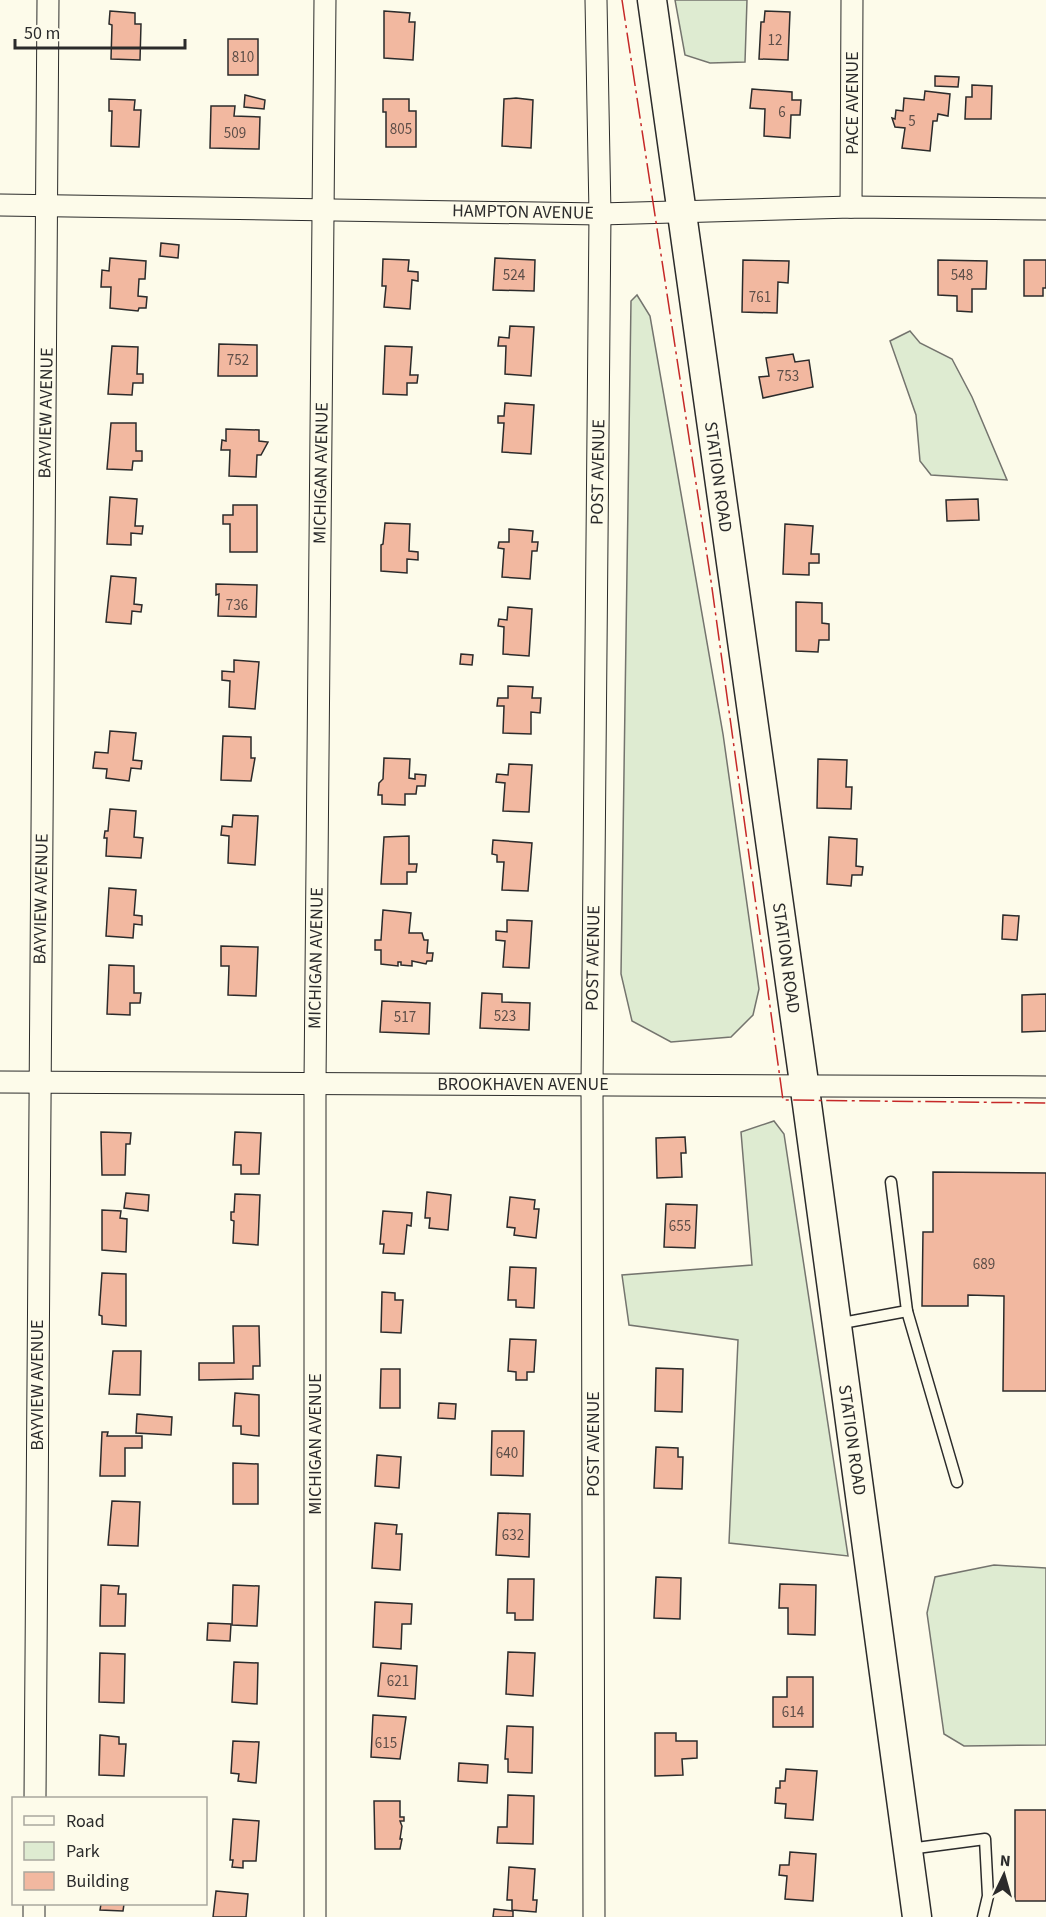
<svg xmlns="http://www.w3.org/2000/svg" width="1046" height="1917" font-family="'Source Sans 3',sans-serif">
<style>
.green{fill:#deebd1;stroke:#74746e;stroke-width:1.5}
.building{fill:#f2b8a0;stroke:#2b2b2b;stroke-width:1.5}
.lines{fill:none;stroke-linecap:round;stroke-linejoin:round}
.service-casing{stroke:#2b2b2b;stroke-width:13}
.minor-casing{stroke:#2b2b2b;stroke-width:23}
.secondary-casing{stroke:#2b2b2b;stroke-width:31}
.service{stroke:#fdfbea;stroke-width:10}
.minor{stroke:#fdfbea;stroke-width:21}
.secondary{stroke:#fdfbea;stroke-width:28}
.power{stroke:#c62828;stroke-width:1.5;stroke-dasharray:21 4.5 3 4.5;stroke-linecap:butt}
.labels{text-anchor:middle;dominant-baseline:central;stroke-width:4.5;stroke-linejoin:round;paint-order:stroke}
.number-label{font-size:15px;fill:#5d4e48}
.street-label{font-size:18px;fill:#2b2b2b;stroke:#fdfbea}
</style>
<rect width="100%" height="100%" fill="#fdfbea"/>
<g class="green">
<polygon points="675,0 747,0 745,62 710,63 685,55"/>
<polygon points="637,295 650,316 723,734 759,989 753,1015 731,1037 671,1042 632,1021 621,974 631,301"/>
<polygon points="910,331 920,343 952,359 972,397 1007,480 931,475 920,461 916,415 890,341"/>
<polygon points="774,1121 784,1134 848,1556 729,1543 738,1340 629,1325 622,1275 752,1265 741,1132"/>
<polygon points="994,1565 1046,1568 1046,1745 964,1746 944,1734 927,1613 935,1577"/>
</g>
<g class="building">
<polygon points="110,11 135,13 135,24 141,24 140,60 111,59 112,25 109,24"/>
<polygon points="384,11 410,13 409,22 415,22 413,60 384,58"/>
<polygon points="765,11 790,12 788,60 759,59 761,22 764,22"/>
<rect x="228" y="39" width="30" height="36"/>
<polygon points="935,76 959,77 958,87 935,86"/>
<polygon points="972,85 992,86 991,119 965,119 966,97 972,97"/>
<polygon points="752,89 792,92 792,100 801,100 800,115 791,115 790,138 764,136 765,109 750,108"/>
<polygon points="925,91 950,94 948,116 938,114 937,121 933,121 930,151 902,148 905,128 895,127 892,118 895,119 896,110 903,111 904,98 924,100"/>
<polygon points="245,95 265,100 264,109 244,107"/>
<polygon points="516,98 533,100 531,148 502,146 504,99"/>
<polygon points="109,99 135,100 134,110 141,110 139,147 111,146 112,111 109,111"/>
<polygon points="383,99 409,99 409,111 416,111 416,147 386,147 386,112 383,112"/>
<polygon points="211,106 235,106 234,116 260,117 259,149 210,148"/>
<polygon points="161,243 179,245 178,258 160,256"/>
<polygon points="110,258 146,261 145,279 139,279 138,296 147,297 146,308 139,308 138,311 110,308 111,287 101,287 102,270 109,271"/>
<polygon points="495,258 535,260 534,291 493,290"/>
<polygon points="383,259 409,260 408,271 418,272 418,281 412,280 410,309 384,307 386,286 382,286"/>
<polygon points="743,260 789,261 788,283 778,282 777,313 742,312"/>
<polygon points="938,260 987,261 986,289 972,289 972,312 957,311 957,296 938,295"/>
<polygon points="1024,260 1046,260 1046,288 1043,288 1043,296 1024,296"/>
<polygon points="510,326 534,327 531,376 505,374 506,346 498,346 499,337 509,338"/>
<polygon points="219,344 257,345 257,376 218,376"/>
<polygon points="112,346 138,347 137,374 143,374 143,383 133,383 132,395 108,394"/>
<polygon points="385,346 412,347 410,375 418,375 417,383 407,383 407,395 383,394"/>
<polygon points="793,354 795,362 809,360 813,387 763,398 759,377 769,376 766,358"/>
<polygon points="505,403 534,405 531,454 502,452 504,423 498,423 498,416 504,416"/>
<polygon points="111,423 136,423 136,451 142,451 142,461 133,461 132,470 107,469"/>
<polygon points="226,429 259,430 259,441 268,442 261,455 257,455 256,477 229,476 230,450 221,450 222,440 226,441"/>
<polygon points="110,497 137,499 135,526 143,526 142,534 131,533 131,545 107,544"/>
<polygon points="978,499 979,520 947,521 946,500"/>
<polygon points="233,505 257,505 257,552 230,552 230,524 223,524 223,515 233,515"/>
<polygon points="385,523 410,524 409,551 418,552 418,560 407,559 407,573 381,571 381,545 383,544"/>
<polygon points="785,524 813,526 811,554 819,554 819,563 809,563 809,575 783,574"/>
<polygon points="509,529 533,531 532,542 538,542 537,551 532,551 530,579 502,577 504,549 498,548 499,542 509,542"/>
<polygon points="111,576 136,578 134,604 142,605 141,612 132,611 131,624 106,622"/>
<polygon points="216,584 257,585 256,617 218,616 219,594 216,595"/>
<polygon points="796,602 822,603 822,623 829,624 829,640 819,640 818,652 796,651"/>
<polygon points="508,607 532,609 529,656 503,654 504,627 498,626 499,619 507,620"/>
<polygon points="461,654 473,655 472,665 460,664"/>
<polygon points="234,660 259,662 255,709 229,707 230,681 222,680 222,671 234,672"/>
<polygon points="508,686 533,687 532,698 541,698 540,713 531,712 531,734 503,733 504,706 497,706 498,698 508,698"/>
<polygon points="110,731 136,733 133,760 142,761 141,769 131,768 129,781 106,778 107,769 93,768 95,752 108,753"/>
<polygon points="223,736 251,737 251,758 255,758 251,781 221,780"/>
<polygon points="384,758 410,759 409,778 415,779 415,774 426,775 425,786 417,786 416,794 405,794 405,805 382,804 382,795 378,795 379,783 383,779"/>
<polygon points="818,759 847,760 846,787 852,787 851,809 817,808"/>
<polygon points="509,764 532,765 529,812 503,811 505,783 496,782 497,774 508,775"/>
<polygon points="110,809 136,811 134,837 143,838 141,858 106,856 107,838 104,838 105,831 108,831"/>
<polygon points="233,815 258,816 255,865 228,863 229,836 221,835 222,826 232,827"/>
<polygon points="409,836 409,864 417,864 416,872 407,872 407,884 381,884 384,837"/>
<polygon points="829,837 857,839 856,866 863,867 862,875 852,875 851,886 827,884"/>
<polygon points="493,840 532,843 528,891 502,890 504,862 497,862 497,855 492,854"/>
<polygon points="109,888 136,890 134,915 142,916 142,925 134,924 133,938 106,936"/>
<polygon points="383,910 411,913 409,933 422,933 424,940 428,940 427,953 433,953 432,961 427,961 426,964 412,961 412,966 401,965 401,962 398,962 398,966 381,964 381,950 375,950 375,940 381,940"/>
<polygon points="1003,915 1019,916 1017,940 1002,939"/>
<polygon points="507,920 532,921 529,968 503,967 505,941 496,940 496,931 507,932"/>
<polygon points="221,946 258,947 256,996 228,995 229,966 221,966"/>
<polygon points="109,965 134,966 134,993 141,993 140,1003 130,1003 130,1015 107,1014"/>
<polygon points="482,993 502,994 502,1002 530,1003 529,1030 480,1028"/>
<polygon points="1046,994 1046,1031 1022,1032 1022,995"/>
<polygon points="382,1001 430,1003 429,1034 380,1032"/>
<polygon points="101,1132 131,1133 130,1144 126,1144 125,1175 102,1175"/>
<polygon points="235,1132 261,1133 259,1174 241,1174 241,1165 233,1165"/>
<polygon points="685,1137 686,1153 681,1153 682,1177 657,1178 656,1138"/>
<polygon points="933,1172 1046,1173 1046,1391 1003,1391 1004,1296 968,1295 968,1306 922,1306 923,1232 933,1232"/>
<polygon points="427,1192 451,1195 448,1230 429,1228 430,1218 425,1218"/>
<polygon points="126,1193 149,1195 148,1211 124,1208"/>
<polygon points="235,1194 260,1195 258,1245 233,1243 234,1221 231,1220 231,1212 234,1212"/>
<polygon points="510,1197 535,1200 534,1209 539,1209 536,1238 514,1235 515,1228 507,1227"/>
<polygon points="666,1204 697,1205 695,1248 664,1247"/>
<polygon points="102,1210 121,1211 120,1218 127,1219 126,1252 102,1250"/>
<polygon points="383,1211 412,1213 411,1226 407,1225 404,1254 383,1253 384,1244 380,1244"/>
<polygon points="510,1267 536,1268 534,1308 516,1307 516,1300 508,1300"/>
<polygon points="102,1273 126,1274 126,1326 102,1324 102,1316 99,1315"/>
<polygon points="382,1292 395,1293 395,1300 403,1300 401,1333 381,1332"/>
<polygon points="233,1326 259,1326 260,1366 253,1366 253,1379 199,1380 199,1363 234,1363"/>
<polygon points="510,1339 536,1340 534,1372 527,1372 527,1380 516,1380 516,1372 508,1371"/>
<polygon points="113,1351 141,1351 140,1395 109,1394"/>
<polygon points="656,1368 683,1369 682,1412 655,1411"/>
<polygon points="381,1369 400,1369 400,1408 380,1408"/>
<polygon points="235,1393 259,1395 259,1436 241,1434 241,1426 233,1426"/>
<polygon points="439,1403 456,1404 455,1419 438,1418"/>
<polygon points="137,1414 172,1417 171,1435 136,1433"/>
<polygon points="492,1431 524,1431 523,1476 491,1475"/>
<polygon points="102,1432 108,1432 107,1436 142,1436 142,1448 125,1448 125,1476 100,1476"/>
<polygon points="656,1447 678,1448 678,1457 683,1457 682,1489 654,1488"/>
<polygon points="377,1455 401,1457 399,1488 375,1486"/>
<polygon points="233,1463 258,1464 258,1504 233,1504"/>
<polygon points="112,1501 140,1502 138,1546 108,1545"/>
<polygon points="498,1513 530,1514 529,1557 496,1555"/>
<polygon points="375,1523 397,1525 396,1534 402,1534 400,1570 372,1568"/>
<polygon points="656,1577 681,1578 680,1619 654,1618"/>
<polygon points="508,1579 534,1579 533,1620 515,1620 515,1613 507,1613"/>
<polygon points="780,1584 816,1585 815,1635 788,1634 788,1608 779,1608"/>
<polygon points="101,1585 119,1586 118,1594 126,1594 125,1626 100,1626"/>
<polygon points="233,1585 259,1586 257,1626 232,1625"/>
<polygon points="375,1602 412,1604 411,1624 402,1624 401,1649 373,1647"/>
<polygon points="208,1623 231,1624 230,1641 207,1640"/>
<polygon points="508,1652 535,1653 533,1696 506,1694"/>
<polygon points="100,1653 125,1654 124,1703 99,1702"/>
<polygon points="234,1662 258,1663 257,1704 232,1702"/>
<polygon points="381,1663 417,1666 415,1699 378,1696"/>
<polygon points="787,1677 813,1677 813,1727 773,1727 773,1697 787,1697"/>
<polygon points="373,1715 406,1717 400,1759 371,1757"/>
<polygon points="507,1726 533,1727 532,1773 508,1772 508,1759 505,1759"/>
<polygon points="655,1733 676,1733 676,1741 697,1741 697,1758 682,1759 683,1775 655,1776"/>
<polygon points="100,1735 119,1737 119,1744 126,1744 124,1776 99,1775"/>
<polygon points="233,1741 259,1742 256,1783 238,1781 239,1774 231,1773"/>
<polygon points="459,1763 488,1765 487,1783 458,1781"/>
<polygon points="786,1769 817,1771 813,1820 785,1818 786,1804 775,1803 776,1788 780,1788 780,1781 785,1781"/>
<polygon points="508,1795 534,1796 533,1844 497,1843 498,1827 507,1827"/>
<polygon points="374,1801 400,1801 400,1817 404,1817 404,1821 400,1821 402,1826 400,1839 402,1839 400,1849 375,1849"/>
<rect x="1015" y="1810" width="31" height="91"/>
<polygon points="233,1819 259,1821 256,1861 243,1861 243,1868 232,1867 233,1860 230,1860"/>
<polygon points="790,1852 816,1854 813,1901 785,1899 787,1876 779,1875 780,1865 789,1865"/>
<polygon points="509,1867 535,1869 533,1900 537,1900 536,1912 512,1910 512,1900 507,1900"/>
<polygon points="216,1891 248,1894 246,1917 213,1917"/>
<polygon points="101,1904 124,1904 123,1911 100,1910"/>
<polygon points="494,1909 513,1911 513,1917 493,1917"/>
</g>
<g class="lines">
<g class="service-casing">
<g id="service">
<polyline points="907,1311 957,1482"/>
<polyline points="837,1324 907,1311 891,1182"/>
<polyline points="909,1849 985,1839 988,1896 983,1917"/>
</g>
</g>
<g class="minor-casing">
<g id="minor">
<polyline points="0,205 600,214 851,207 1046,209"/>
<polyline points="851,207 852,0"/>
<polyline points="0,1082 1046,1087"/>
<polyline points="35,1798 48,0"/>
<polyline points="34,1917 34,1904"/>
<polyline points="315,1917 315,1083 325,0"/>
<polyline points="594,1917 592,1085 600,214 596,0"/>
</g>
</g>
<g class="secondary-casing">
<polyline id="secondary" points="652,0 807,1104 917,1917"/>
</g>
<use href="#service" class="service"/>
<use href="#minor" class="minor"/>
<use href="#secondary" class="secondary"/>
<polyline class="power" points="622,0 711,581 783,1100 1046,1103"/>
</g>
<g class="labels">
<g class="number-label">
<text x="775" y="40">12</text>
<text x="243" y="57">810</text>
<text x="782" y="112">6</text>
<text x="912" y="121">5</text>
<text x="401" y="129">805</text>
<text x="235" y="133">509</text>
<text x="514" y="275">524</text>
<text x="962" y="275">548</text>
<text x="760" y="297">761</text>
<text x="238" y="360">752</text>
<text x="788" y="376">753</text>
<text x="237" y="605">736</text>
<text x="505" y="1016">523</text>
<text x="405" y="1017">517</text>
<text x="680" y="1226">655</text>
<text x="984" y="1264">689</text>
<text x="507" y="1453">640</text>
<text x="513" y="1535">632</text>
<text x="398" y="1681">621</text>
<text x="793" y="1712">614</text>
<text x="386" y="1743">615</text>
</g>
<g class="street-label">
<text transform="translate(852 103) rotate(-90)">PACE AVENUE</text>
<text transform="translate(523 212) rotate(1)">HAMPTON AVENUE</text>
<text transform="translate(46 413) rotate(-89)">BAYVIEW AVENUE</text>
<text transform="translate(598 472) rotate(-89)">POST AVENUE</text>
<text transform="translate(321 473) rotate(-89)">MICHIGAN AVENUE</text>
<text transform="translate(718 477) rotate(82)">STATION ROAD</text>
<text transform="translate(41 899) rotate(-89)">BAYVIEW AVENUE</text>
<text transform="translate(316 958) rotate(-89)">MICHIGAN AVENUE</text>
<text transform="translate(593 958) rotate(-89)">POST AVENUE</text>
<text transform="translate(786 958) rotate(82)">STATION ROAD</text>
<text x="523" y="1084">BROOKHAVEN AVENUE</text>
<text transform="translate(37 1385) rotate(-90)">BAYVIEW AVENUE</text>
<text transform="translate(852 1440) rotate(82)">STATION ROAD</text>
<text transform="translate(315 1444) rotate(-90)">MICHIGAN AVENUE</text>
<text transform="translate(593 1444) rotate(-90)">POST AVENUE</text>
</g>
</g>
<rect x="12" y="1797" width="195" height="108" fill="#fdfbea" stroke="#a9a89e" stroke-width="1.5"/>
<rect x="24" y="1816" width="30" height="9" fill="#fdfbea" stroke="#a9a89e" stroke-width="1.5"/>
<text x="66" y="1827" font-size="18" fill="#2b2b2b">Road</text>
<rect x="24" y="1842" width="30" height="18" fill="#deebd1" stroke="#a9a89e" stroke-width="1.5"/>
<text x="66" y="1857" font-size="18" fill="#2b2b2b">Park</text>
<rect x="24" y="1872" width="30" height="18" fill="#f2b8a0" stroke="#a9a89e" stroke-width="1.5"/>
<text x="66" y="1887" font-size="18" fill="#2b2b2b">Building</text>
<g transform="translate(1004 1875) rotate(5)" stroke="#fdfbea" stroke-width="4.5" paint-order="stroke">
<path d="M0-4.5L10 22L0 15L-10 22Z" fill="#2b2b2b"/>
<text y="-9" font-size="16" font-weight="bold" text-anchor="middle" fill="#2b2b2b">N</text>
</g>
<path d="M15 39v9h170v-9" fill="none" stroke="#2b2b2b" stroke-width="3"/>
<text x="24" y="39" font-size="18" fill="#2b2b2b" stroke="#fdfbea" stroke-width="4.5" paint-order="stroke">50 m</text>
</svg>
